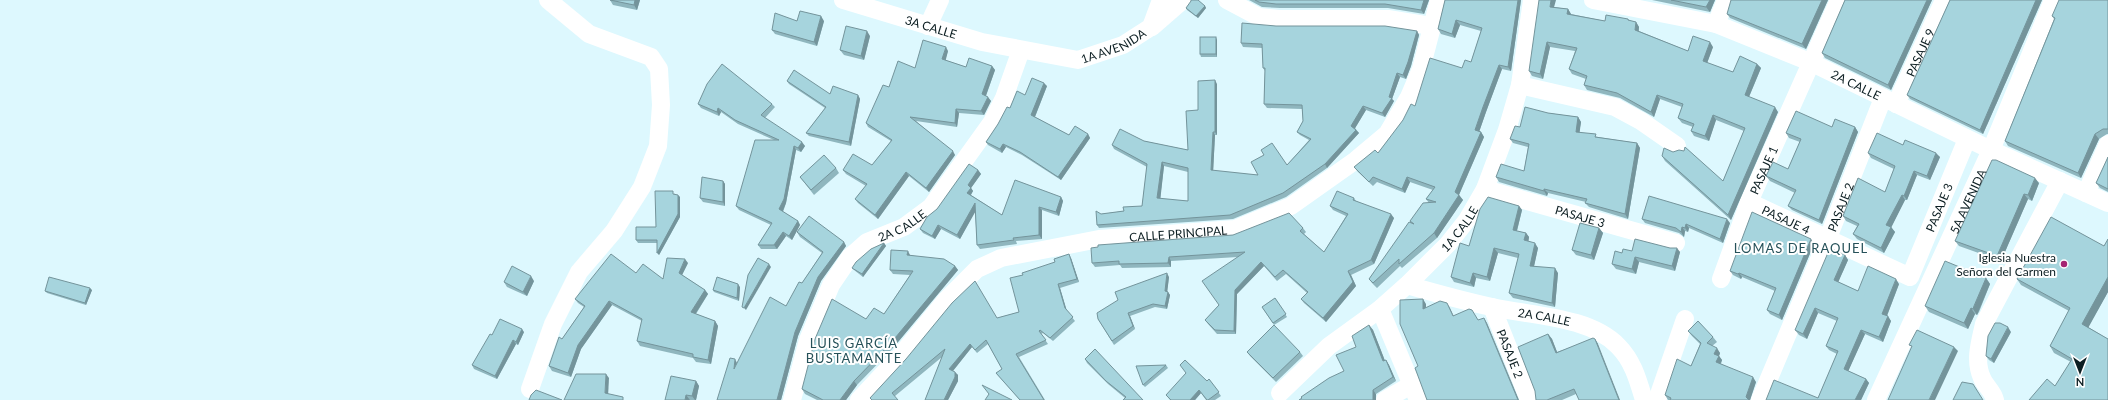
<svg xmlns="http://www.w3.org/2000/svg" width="2108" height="400" font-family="Lato,sans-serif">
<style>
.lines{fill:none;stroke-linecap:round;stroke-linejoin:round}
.minor{stroke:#fff;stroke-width:18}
.wall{fill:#8fb6be;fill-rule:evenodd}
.shaded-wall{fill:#74949b}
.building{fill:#a6d4dd;stroke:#74949b;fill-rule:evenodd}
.poi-dot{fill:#a62472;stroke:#fff;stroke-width:1.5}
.labels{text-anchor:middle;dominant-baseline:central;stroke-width:4;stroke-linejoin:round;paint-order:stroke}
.street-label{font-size:12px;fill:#0c1e22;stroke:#fff}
.poi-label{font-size:12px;fill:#0c1e22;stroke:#fff;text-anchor:end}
.neighbourhood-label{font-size:13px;letter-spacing:1px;fill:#265159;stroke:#fff}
</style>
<rect width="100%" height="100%" fill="#ddf8fe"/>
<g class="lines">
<g class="minor">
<path id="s1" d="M 843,0 L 982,42 L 1078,60 L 1123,45 L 1151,27 L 1161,0"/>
<polyline points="1227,0 1259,17 1279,19 1388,19 1431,26"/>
<path id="s2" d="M 1593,0 L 1716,24 L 1810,62 L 1991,150 L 2108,203"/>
<polyline points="1716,24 1726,0"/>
<polyline points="928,26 940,0"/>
<polyline points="1152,27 1183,0"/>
<polyline points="1520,85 1615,107 1641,121 1677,146"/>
<path id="s3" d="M 1896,104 L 1944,0"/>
<path id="s4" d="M 1485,189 L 1676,243"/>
<polyline points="2086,193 2108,144"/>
<path id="s5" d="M 1749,202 L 1910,277 L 1967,139"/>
<path id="s6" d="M 1721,279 L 1749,202 L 1839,0"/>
<path id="s7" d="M 1407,285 C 1435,293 1463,301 1492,307 C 1531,316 1589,316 1618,346 C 1633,361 1638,380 1644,400"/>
<path id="s8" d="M 1492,307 L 1529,400"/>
<polyline points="1380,309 1418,400"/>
<polyline points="530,389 553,324 579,272 614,231 642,187 658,146 661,105 659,69 651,57 589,34 548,0"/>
<path id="s9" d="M 1280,393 L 1329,346 L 1380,309 L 1407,285 L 1448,244 L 1467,220 L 1485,189 L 1507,130 L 1520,85 L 1532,0"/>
<path id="s10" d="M 792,400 L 808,340 L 831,285 L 850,257 L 867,242 L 904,227 L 931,207 L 992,122 L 1004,98 L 1021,50"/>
<path id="s11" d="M 859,400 L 901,355 L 947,299 L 977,269 L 1001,258 L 1099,239 L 1235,229 L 1291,206 L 1356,160 L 1387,134 L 1409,97 L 1421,69 L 1439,0"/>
<polyline points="1385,400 1411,385"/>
<polyline points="1657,400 1685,319"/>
<path id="s12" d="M 1760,400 L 1828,238 L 1883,98"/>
<path id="s13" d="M 1876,400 L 1991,150 L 2053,0"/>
<path d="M 1995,400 C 1993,391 1985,386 1982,378 C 1974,360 1980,342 1984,324 L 2060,181"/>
</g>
</g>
<g class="wall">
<polygon points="610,0 640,0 637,10 613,5"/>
<polygon points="1249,0 1429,0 1424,14 1388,8 1280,8 1262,7"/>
<polygon points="1445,0 1521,0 1511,71 1502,69 1486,112 1479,132 1481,132 1484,137 1459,195 1463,200 1437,238 1402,268 1400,266 1377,288 1372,283 1369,279 1412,224 1410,221 1429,203 1426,199 1433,190 1410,182 1405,193 1377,182 1373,186 1358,172 1354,167 1378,153 1415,106 1462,68 1471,62 1481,31 1460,25 1455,38 1441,34 1438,29"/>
<polygon points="1652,0 1715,0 1710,12"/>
<polygon points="1828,0 1806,49 1730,18 1727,14"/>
<polygon points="1845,0 1932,0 1891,90 1825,58 1822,53"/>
<polygon points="1950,0 2042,0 1983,134 1910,99 1907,95"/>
<polygon points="2108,0 2108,134 2107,134 2099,139 2081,178 2008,146 2005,141 2054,19 2052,16"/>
<polygon points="1205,6 1206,8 1198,18 1187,10 1186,8"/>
<polygon points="1554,7 1568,9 1571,14 1605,21 1628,19 1630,21 1636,22 1639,27 1639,31 1688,51 1713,47 1707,63 1733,72 1757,64 1761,68 1749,97 1778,112 1731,220 1665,161 1662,156 1723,181 1744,131 1716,120 1709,141 1694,136 1691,131 1693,127 1682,123 1678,118 1682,107 1660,99 1654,117 1620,98 1587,90 1584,85 1586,79 1572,74 1569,69 1575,51 1550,47 1543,79 1532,76 1529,71"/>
<polygon points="797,21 824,21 817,46 775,34 772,30"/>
<path d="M 1276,26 L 1417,31 L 1419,35 L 1411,66 L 1406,79 L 1400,77 L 1392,99 L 1394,101 L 1385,117 L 1366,110 L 1355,128 L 1359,133 L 1327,168 L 1286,197 L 1233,219 L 1099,228 L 1097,225 L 1101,214 L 1124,211 L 1142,206 L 1147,167 L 1114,149 L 1112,145 L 1144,141 L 1188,150 L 1198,110 L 1217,84 L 1217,135 L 1215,135 L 1213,171 L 1258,175 L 1287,165 L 1309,140 L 1300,135 L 1297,132 L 1303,121 L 1302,109 L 1267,108 L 1264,104 L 1265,71 L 1263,68 L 1262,48 L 1243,47 L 1241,43 ZM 1164,166 L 1188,172 L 1188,201 L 1160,199 Z"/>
<polygon points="870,36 864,60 844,55 840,50"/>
<polygon points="1217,40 1217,57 1201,57 1200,54"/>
<polygon points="948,51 945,60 966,67 992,66 995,70 986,96 991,101 984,115 959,113 957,127 916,121 955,155 929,192 909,176 878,219 858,203 855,199 866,186 846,174 843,170 872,165 891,141 868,127 866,123 889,87 915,68"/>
<polygon points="787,81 830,94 858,95 860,99 851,146 809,136 806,133 825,108 789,84"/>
<polygon points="1047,86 1035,117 1069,135 1088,134 1090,138 1061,180 1022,155 1006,147 1002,153 988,145 986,142 1010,108 1025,95"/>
<polygon points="698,104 772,104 775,107 765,118 805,146 801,152 796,150 786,203 783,212 798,221 800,225 792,240 786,236 777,249 761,249 758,245 771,225 739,210 736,206 774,140 738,124 721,112 719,116 701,108"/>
<polygon points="1548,113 1578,117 1581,122 1579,133 1598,137 1637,143 1640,148 1628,219 1589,207 1585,203 1586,202 1548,193 1547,196 1499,182 1496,177 1524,171 1528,147 1513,143 1510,139 1520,127"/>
<polygon points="1832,127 1855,127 1858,132 1822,224 1792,210 1788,206 1795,193 1770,181 1766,176 1788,169 1800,142 1789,138 1786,133"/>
<polygon points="1903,145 1940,157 1930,180 1917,175 1907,200 1905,200 1891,227 1895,232 1884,253 1857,239 1853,234 1857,226 1846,221 1843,216 1885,192 1894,169 1871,158 1868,153"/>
<polygon points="2108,157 2108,192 2100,188 2096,183"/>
<polygon points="836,168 839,173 814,195 800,177"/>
<polygon points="978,170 981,174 971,188 973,191 971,195 1002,215 1061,197 1063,201 1059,216 1042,210 1042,239 1016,241 1017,244 980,249 977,245 975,211 960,239 941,229 935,239 923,233 920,229 937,209"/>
<polygon points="723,181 725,184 725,206 703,202 700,198"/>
<polygon points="2039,183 2032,201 2028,199 2001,261 1959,246 1955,241"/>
<polygon points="675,193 675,194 680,197 680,217 659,255 657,243 638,243 636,240 656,227"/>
<polygon points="1354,198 1356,201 1394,218 1374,264 1351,275 1356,286 1326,322 1304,303 1301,299 1307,293 1286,274 1277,281 1264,266 1237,294 1236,334 1217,334 1208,324 1205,320 1219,305 1238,257 1171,261 1171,267 1122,268 1120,265 1095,267 1092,263 1233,235 1303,228 1306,232 1304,234 1324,252 1346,216 1333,210 1330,206"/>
<polygon points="1519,206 1522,210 1517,231 1526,233 1529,237 1528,241 1538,248 1534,266 1558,273 1555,307 1513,298 1509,293 1518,258 1498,253 1490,281 1476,278 1474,287 1454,282 1451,277 1469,246"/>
<polygon points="1642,219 1730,223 1723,243 1689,228 1688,232 1685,231 1684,237 1679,233 1645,223"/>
<polygon points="1599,228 1603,233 1594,260 1576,255 1572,250"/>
<polygon points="797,232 844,242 846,246 821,281 798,336 781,400 717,400 737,363 786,306 802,283 822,253 800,237"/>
<polygon points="2108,239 2108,292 2088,327 2108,339 2055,386 2071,362 2054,353 2050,346 2069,311 2021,285 2017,279 2104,246"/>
<polygon points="884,243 886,246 863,277 854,270 852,268"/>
<polygon points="1814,244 1782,320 1770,314 1767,310 1775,291 1742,277 1741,279 1733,275 1730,271"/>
<polygon points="1670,248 1680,252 1675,271 1639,262 1636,274 1616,269 1612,264 1622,253 1632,251"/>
<polygon points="910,255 955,266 958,270 893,348 857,385 846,400 817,400 805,394 802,389 866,319 884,314 910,275 893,274 890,270"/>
<polygon points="1845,255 1848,260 1838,282 1858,291 1899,284 1887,316 1891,321 1883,342 1865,334 1848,371 1866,379 1869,383 1861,400 1766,400 1818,398 1837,354 1829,350 1826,346 1837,321 1818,313 1807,339 1799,335 1795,330"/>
<polygon points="1071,258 1079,282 1060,288 1067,311 1075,321 1053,341 1043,333 1041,334 1048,344 1019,357 1045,400 1020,400 996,373 1002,369 988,344 977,353 972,347 953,371 958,375 958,381 948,400 925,400 942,357 895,396 871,400 906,359 997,318 1019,312 1023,275"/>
<polygon points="688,263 682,275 705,290 708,294 696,314 715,321 718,326 711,364 696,362 693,358 640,346 637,341 642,321 612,305 581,349 571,377 552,371 549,366 562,339 584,307 578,303 575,299 663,279"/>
<polygon points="1169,277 1167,291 1170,295 1167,309 1155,307 1130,316 1135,329 1114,345 1098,319"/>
<polygon points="1986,278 1990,284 1979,312 1977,315 1975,314 1968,329 1929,312 1925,306"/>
<polygon points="534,281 527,296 507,287 504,282"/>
<polygon points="740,287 739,301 714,292 713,290"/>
<polygon points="92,290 86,305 47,293 45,291"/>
<polygon points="1275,298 1287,317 1274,325 1262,307"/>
<polygon points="1369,325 1373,330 1385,361 1386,360 1389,365 1396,381 1376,394 1344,371 1356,347"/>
<polygon points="1688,331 1713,337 1717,342 1712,346 1720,353 1719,356 1722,360 1721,364 1756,382 1750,400 1668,400 1665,395 1691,366 1700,344 1692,336"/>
<polygon points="524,332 518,345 516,344 497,379 474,369 472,365 492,335"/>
<polygon points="2011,332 1994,363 1989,360 1986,356"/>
<polygon points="1548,334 1552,339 1557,352 1595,339 1598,344 1576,394 1562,400 1536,400"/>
<polygon points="1247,352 1300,352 1303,356 1276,382 1250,356"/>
<polygon points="1085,359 1143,400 1125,398 1108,384 1087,363"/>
<polygon points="1166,365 1168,368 1145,387 1143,385"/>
<polygon points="1209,379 1221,396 1215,400 1206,400 1201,393 1195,400 1170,400 1166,395 1207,381"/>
<polygon points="696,381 699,386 696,400 665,400"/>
</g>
<g class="shaded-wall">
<polygon points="635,0 640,0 637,10 634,5"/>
<polygon points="1424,0 1429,0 1424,14 1421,10"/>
<polygon points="1518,0 1521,0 1511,71 1508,67"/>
<polygon points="1551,0 1556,0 1553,11 1550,7"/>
<polygon points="1710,0 1715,0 1710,12 1706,7"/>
<polygon points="1822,0 1828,0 1806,49 1802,44"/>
<polygon points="1927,0 1932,0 1891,90 1888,85"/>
<polygon points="2036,0 2042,0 1983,134 1980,130"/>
<polygon points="1205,6 1206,8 1198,18 1196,16"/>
<polygon points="1568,9 1571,14 1571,18 1567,14"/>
<polygon points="821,16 824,21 817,46 814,42"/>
<polygon points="1456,20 1460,25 1455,38 1452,34"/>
<polygon points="1636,22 1639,27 1638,34 1635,30"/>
<polygon points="867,31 870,36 864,60 861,56"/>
<polygon points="1417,31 1419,35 1411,66 1406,79 1403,75"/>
<polygon points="1216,37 1217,40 1217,57 1216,54"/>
<polygon points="1547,42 1550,47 1543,79 1540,74"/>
<polygon points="1710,42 1713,47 1706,66 1703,61"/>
<polygon points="946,47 948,51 945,63 942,59"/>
<polygon points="1757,64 1761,68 1748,99 1745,95"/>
<polygon points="1499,65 1502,69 1486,112 1478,135 1475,130 1483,107"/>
<polygon points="992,66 995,70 985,98 982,94"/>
<polygon points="1397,73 1400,77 1392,99 1394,101 1385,117 1382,113 1389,97"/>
<polygon points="1215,80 1217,84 1217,135 1215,132"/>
<polygon points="1044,83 1047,86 1034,119 1031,115"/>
<polygon points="858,95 860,99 851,146 849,142"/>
<polygon points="1657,95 1660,99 1654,117 1651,112"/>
<polygon points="988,97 991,101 984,115 981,111"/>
<polygon points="1363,106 1366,110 1354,130 1351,126"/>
<polygon points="1775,107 1778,112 1731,220 1728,215"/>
<polygon points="718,108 721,112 719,116 717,112"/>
<polygon points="956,109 959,113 957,127 955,123"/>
<polygon points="1713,115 1716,120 1709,141 1705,136"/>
<polygon points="1578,117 1581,122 1579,137 1576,132"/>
<polygon points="1855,127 1858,132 1822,224 1819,220"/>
<polygon points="1356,130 1359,133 1327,168 1325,164"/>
<polygon points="1213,132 1215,135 1213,174 1211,170"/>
<polygon points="1481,132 1484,137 1458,197 1455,192"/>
<polygon points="1088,134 1090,138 1061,180 1058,177"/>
<polygon points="2095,134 2099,139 2081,178 2078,173"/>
<polygon points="802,142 805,146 801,152 798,148"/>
<polygon points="1637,143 1640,148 1628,219 1625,214"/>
<polygon points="1003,144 1006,147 1002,153 1000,149"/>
<polygon points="794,146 796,150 786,203 782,213 779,209"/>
<polygon points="953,151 955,155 929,192 926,188"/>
<polygon points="1936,153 1940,157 1930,180 1927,176"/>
<polygon points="1162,162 1164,166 1160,202 1157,198"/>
<polygon points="978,170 981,174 971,188 973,191 970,196 967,193 968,185"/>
<polygon points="1914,171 1917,175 1907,200 1904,196"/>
<polygon points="906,172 909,176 878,219 875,215"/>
<polygon points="1407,177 1410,182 1405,193 1402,189"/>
<polygon points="2035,178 2039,183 2032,201 2028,195"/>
<polygon points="723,181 725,184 725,206 723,202"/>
<polygon points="1544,189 1548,193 1547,196 1544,191"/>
<polygon points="2024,194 2028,199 2001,261 1997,256"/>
<polygon points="678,195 680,197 680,217 659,255 657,253"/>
<polygon points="1459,195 1463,200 1437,238 1434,233"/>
<polygon points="1902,195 1905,200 1890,230 1886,225"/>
<polygon points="1061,197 1063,201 1059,216 1056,212"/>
<polygon points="975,203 978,207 960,239 957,235"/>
<polygon points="1519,206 1522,210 1516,234 1513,230"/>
<polygon points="1039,207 1042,210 1042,239 1039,235"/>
<polygon points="1391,214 1394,218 1374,264 1371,260"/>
<polygon points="1727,219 1730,223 1723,243 1720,239"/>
<polygon points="798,221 800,225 792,240 789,236"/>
<polygon points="1686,224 1689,228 1688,232 1685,228"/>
<polygon points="938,225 941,229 935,239 932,236"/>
<polygon points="1682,227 1685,231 1684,237 1681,232"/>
<polygon points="1891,227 1895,232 1884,253 1881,248"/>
<polygon points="1599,228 1603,233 1594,260 1591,255"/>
<polygon points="783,232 786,236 777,249 774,245"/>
<polygon points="1526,233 1529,237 1528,245 1524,240"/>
<polygon points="1811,239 1814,244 1782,320 1779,315"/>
<polygon points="844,242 846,246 821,281 798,336 781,400 777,400 795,332 818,277"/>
<polygon points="884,243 886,246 863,277 862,274"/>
<polygon points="1535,243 1538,248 1533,271 1530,266"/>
<polygon points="1494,248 1498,253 1490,281 1487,277"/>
<polygon points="1677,248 1680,252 1675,271 1672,266"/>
<polygon points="908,251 910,255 910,259 907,255"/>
<polygon points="1069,254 1071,258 1079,282 1077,279"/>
<polygon points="1845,255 1848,260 1837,285 1834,280"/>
<polygon points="1169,257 1171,261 1171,267 1168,263"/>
<polygon points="1635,257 1639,262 1636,274 1632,269"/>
<polygon points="685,259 688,263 681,277 679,273"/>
<polygon points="1261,262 1264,266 1237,294 1236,334 1234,331 1235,290"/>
<polygon points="769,264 771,267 746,310 744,308"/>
<polygon points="955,266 958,270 893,348 890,344"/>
<polygon points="1555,268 1558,273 1555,307 1552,303"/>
<polygon points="1348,271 1351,275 1356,286 1326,322 1323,318"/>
<polygon points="1167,273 1169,277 1167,294 1165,291"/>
<polygon points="1473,273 1476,278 1474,287 1470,283"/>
<polygon points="1739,273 1742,277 1741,279 1738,274"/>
<polygon points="531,276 534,281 527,296 523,292"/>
<polygon points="2108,277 2108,292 2087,330 2082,324"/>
<polygon points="1986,278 1990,284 1977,315 1973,309"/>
<polygon points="1896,279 1899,284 1886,318 1882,314"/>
<polygon points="738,284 740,287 739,301 737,298"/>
<polygon points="1058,284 1060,288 1067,312 1065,308"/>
<polygon points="90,288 92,290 86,305 85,303"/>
<polygon points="705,290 708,294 694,316 691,312"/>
<polygon points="1168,292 1170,295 1167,309 1165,306"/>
<polygon points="1423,299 1426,304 1426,314 1423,309"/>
<polygon points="609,301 612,305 581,349 571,377 568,373 578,345"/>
<polygon points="1447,303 1450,308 1456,321 1453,316"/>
<polygon points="1815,308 1818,313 1807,339 1803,334"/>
<polygon points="1971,308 1975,314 1968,329 1964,323"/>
<polygon points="1128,313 1130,316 1135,329 1133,326"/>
<polygon points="1888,316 1891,321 1883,342 1879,337"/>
<polygon points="1484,318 1487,323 1519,400 1518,400"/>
<polygon points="715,321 718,326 711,364 708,360"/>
<polygon points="1369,325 1373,330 1387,366 1383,361"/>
<polygon points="2008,327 2011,332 1994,363 1991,359"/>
<polygon points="522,329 524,332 518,345 516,342"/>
<polygon points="1861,330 1865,334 1847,374 1844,369"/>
<polygon points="1548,334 1552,339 1559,357 1556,353"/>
<polygon points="1595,339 1598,344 1620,400 1619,400"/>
<polygon points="513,340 516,344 497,379 495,376"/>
<polygon points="970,344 972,347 952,372 949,369"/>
<polygon points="1954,347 1958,351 1935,400 1929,400"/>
<polygon points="1717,348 1720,353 1719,356 1722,360 1719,367 1716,362 1714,354"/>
<polygon points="735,359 737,363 734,369"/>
<polygon points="1386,360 1389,365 1396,381 1393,377"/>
<polygon points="955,372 958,375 958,381 948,400 944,400"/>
<polygon points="606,374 609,378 608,397 605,393"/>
<polygon points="1753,377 1756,382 1750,400 1748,400 1746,397"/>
<polygon points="1866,379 1869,383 1861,400 1855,400"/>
<polygon points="696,381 699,386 696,400 695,400 692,396"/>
<polygon points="854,381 857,385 846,400 840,400"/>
<polygon points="1199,390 1201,393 1195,400 1190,400"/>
<polygon points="1373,390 1376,394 1376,400 1373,400"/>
<polygon points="686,395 690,400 685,400"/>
</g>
<g class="building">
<polygon points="610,0 635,0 634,5"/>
<polygon points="1191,0 1198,0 1205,6 1196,16 1186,8 1191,1"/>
<polygon points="1255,0 1424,0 1421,10 1385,4 1276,4 1259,2"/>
<polygon points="1445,0 1518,0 1508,67 1499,65 1483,107 1475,130 1481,132 1455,192 1459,195 1434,233 1399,264 1399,259 1373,283 1369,279 1409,222 1414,224 1410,221 1423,203 1436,202 1426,199 1435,187 1407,177 1402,189 1373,177 1369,182 1354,167 1375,150 1378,153 1403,120 1411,104 1415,106 1430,58 1462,68 1465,60 1471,62 1482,28 1456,20 1452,34 1438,29"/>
<polygon points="1539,0 1551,0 1550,7 1568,9 1567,14 1605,21 1606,15 1628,19 1628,20 1636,22 1635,30 1688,51 1693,36 1710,42 1703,61 1733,72 1740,56 1757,64 1745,95 1775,107 1728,215 1662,156 1664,148 1673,152 1679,150 1684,151 1685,147 1723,181 1745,128 1713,115 1705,136 1691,131 1694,124 1678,118 1683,104 1657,95 1651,112 1617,93 1584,85 1587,76 1569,69 1577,48 1547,42 1540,74 1529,71"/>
<polygon points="1671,0 1710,0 1706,7"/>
<polygon points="1731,0 1822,0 1802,44 1727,14"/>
<polygon points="1845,0 1927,0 1888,85 1822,53"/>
<polygon points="1950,0 2036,0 1980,130 1907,95"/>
<polygon points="2059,0 2108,0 2108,129 2103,129 2095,134 2078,173 2005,141 2055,18 2052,16"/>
<polygon points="800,11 821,16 814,42 772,30 775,13 797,21"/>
<path d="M 1242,23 L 1276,26 L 1385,26 L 1417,31 L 1408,62 L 1403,75 L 1397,73 L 1389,97 L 1392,98 L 1382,113 L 1363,106 L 1351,126 L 1356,130 L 1325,164 L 1283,193 L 1230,215 L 1097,225 L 1096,211 L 1101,214 L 1124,211 L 1123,207 L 1142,206 L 1147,164 L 1112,145 L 1120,129 L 1144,141 L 1188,150 L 1186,111 L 1198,110 L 1198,81 L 1215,80 L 1215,132 L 1213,132 L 1211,170 L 1258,175 L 1251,162 L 1264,155 L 1261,150 L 1272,143 L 1287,165 L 1311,139 L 1297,132 L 1303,121 L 1302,105 L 1264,104 L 1265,68 L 1263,68 L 1262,44 L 1241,43 ZM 1162,162 L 1188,168 L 1188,201 L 1157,198 Z"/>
<polygon points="846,26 867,31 861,56 840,50"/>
<rect x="1200" y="37" width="16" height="17"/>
<polygon points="923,40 946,47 942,59 966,67 969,58 992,66 982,94 988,97 981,111 956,109 955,123 910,117 953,151 926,188 906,172 875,215 855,199 867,184 843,170 853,154 872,165 892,140 866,123 883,85 889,87 898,61 915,68"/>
<polygon points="722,64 772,104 761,115 802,142 798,148 794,146 784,199 779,209 798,221 789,236 783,232 774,245 758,245 772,223 736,206 755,140 779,140 735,120 718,108 717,112 698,104 707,84"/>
<polygon points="794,70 830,94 833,86 858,95 849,142 806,133 826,107 787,81"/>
<polygon points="1032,78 1044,83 1031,115 1069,135 1075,126 1088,134 1058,177 1020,152 1003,144 1000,149 986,142 998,124 1007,107 1010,108 1017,91 1025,95"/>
<polygon points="1525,107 1548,113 1578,117 1576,132 1596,134 1595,137 1637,143 1625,214 1585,203 1587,199 1544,189 1544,191 1496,177 1501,164 1524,171 1529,144 1510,139 1515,126 1520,127"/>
<polygon points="1796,111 1832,127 1835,119 1855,127 1819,220 1788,206 1796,190 1766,176 1773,162 1788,169 1801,139 1786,133"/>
<polygon points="1877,133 1903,145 1905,140 1936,153 1927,176 1914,171 1904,196 1902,195 1886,225 1891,227 1881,248 1853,234 1859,224 1843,216 1858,178 1885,192 1895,166 1868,153"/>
<polygon points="824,155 836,168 811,190 800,177"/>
<polygon points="2108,157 2108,189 2096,183"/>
<polygon points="1992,160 1996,160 2035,178 2028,195 2024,194 1997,256 1955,241"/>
<polygon points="969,164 978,170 968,185 971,188 967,193 1002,215 1015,180 1061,197 1056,212 1039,207 1039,235 1013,238 1014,240 977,245 975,203 957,235 938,225 932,236 920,229 927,217 937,209"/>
<polygon points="702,177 723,181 723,202 700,198"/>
<polygon points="655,191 673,191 673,194 678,195 678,214 657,253 657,240 636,240 636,227 656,227"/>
<polygon points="1337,191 1354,198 1353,200 1391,214 1371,260 1348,271 1353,282 1323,318 1301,299 1308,292 1283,270 1275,277 1261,262 1235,290 1234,331 1215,330 1205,320 1219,305 1202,281 1245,252 1169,257 1168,263 1119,264 1119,261 1092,263 1091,248 1098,247 1098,245 1233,235 1289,213 1303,228 1300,231 1324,252 1348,214 1330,206"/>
<polygon points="1649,196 1727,219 1720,239 1686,224 1685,228 1682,227 1681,232 1676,228 1642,219"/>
<polygon points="1488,197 1519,206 1513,230 1526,233 1524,240 1535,243 1530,266 1555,268 1552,303 1509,293 1519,254 1494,248 1487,277 1473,273 1470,283 1451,277 1460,243 1469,246 1480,209"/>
<polygon points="1752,212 1811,239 1779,315 1767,310 1776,288 1739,273 1738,274 1730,271"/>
<polygon points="809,216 844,242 818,277 795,332 777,400 717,400 730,358 735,359 734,369 770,297 786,306 799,282 802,283 823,252 797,232"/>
<polygon points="2051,217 2104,246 2108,239 2108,277 2082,324 2108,339 2108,400 2029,400 2047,379 2055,386 2072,359 2050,346 2070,308 2017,279"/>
<polygon points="1580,223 1599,228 1591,255 1572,250"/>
<polygon points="1635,239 1670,248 1677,248 1672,266 1635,257 1632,269 1612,264 1615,251 1622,253 1623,249 1632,251"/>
<polygon points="884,243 862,274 852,268 856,262 871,249"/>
<polygon points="1830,248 1845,255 1834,280 1858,291 1868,266 1896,279 1882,314 1888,316 1879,337 1861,330 1844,369 1866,379 1855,400 1766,400 1774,380 1818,398 1838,351 1826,346 1838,318 1815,308 1803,334 1795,330"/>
<polygon points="891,250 908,251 907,255 944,259 955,266 890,344 854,381 840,400 823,400 802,389 815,339 832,299 866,319 874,308 884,314 913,271 890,270"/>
<polygon points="611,254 636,273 643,264 663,279 667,258 685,259 679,273 705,290 691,312 715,321 708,360 693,357 693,354 637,341 642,319 609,301 578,345 568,373 549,366 559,337 562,339 585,306 575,299"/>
<polygon points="1069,254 1077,279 1058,284 1065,308 1073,317 1050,338 1040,330 1039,331 1046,340 1016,354 1044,400 1020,400 996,373 1002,369 986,340 975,350 970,344 949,369 955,372 955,377 944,400 925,400 945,349 892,393 898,400 872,400 870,398 906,359 952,303 975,281 997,318 1019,312 1010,278 1023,275 1022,273 1055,262 1054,259"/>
<polygon points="758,258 769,264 744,308 742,307 748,275"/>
<polygon points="1945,261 1986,278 1974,306 1973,309 1971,308 1964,323 1925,306"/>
<polygon points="512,266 531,276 523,292 504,282"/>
<polygon points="1167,273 1165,291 1168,292 1165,306 1153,304 1128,313 1133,326 1112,341 1098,319 1097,313 1118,300 1115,292"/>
<polygon points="49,277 90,288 85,303 45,291"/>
<polygon points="717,277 738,284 737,298 713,290"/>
<polygon points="1275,298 1286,314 1273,323 1262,307"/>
<polygon points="1423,299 1423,309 1440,301 1447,303 1453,316 1469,309 1472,310 1478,320 1484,318 1518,400 1427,400 1415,368 1418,366 1400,324 1400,300"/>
<polygon points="500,319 522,329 516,342 513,340 495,376 472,365 490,334 492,335"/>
<polygon points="1698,321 1713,337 1707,343 1717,348 1714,354 1719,356 1716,362 1753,377 1746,397 1749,400 1670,400 1671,398 1665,395 1677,359 1691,366 1701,343 1688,331"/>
<polygon points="1995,323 2000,323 2008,327 1991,359 1986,356 1988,336"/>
<polygon points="1274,325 1300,352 1273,378 1247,352"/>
<polygon points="1369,325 1383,361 1386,360 1393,377 1373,390 1373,400 1299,400 1302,398 1301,397 1329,378 1344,371 1336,355 1356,347 1352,336"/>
<polygon points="1917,330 1954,347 1929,400 1888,400 1912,346 1909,345"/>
<polygon points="1548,334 1556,353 1593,338 1595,339 1619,400 1579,400 1574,389 1547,400 1536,400 1535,391 1518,347"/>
<polygon points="1095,349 1143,400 1123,400 1126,397 1106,381 1085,359"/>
<polygon points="1185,360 1207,381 1209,379 1219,392 1208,400 1207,400 1199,390 1190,400 1171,400 1166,395 1186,373 1180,365"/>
<polygon points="1166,365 1143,385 1136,366"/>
<polygon points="576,374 606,374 605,393 623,397 623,400 564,400"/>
<polygon points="671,376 696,381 692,396 686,395 685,400 665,400"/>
<polygon points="1962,382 1973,384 1983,400 1953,400"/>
<polygon points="982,385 1012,400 985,400 989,394"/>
<polygon points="536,390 562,400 529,400 531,395"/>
</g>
<circle class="poi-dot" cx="2064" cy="264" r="4"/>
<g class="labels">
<g class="street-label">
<text stroke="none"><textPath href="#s1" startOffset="92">3A CALLE</textPath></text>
<text stroke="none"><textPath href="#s1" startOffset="281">1A AVENIDA</textPath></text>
<text stroke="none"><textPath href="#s3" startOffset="57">PASAJE 9</textPath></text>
<text stroke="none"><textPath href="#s2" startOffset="278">2A CALLE</textPath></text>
<text stroke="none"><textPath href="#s6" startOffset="117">PASAJE 1</textPath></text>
<text stroke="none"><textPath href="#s13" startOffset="219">5A AVENIDA</textPath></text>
<text stroke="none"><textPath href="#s12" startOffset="209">PASAJE 2</textPath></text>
<text stroke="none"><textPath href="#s5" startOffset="253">PASAJE 3</textPath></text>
<text stroke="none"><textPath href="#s4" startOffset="99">PASAJE 3</textPath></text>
<text stroke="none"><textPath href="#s5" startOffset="41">PASAJE 4</textPath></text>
<text stroke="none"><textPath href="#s10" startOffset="217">2A CALLE</textPath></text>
<text stroke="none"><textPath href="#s9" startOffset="244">1A CALLE</textPath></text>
<text stroke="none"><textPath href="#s11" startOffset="382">CALLE PRINCIPAL</textPath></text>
<text stroke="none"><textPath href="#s7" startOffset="141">2A CALLE</textPath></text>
<text stroke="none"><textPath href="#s8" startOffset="50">PASAJE 2</textPath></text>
</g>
<g class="poi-label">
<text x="2056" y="257">Iglesia Nuestra<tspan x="2056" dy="14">Señora del Carmen</tspan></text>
</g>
<g class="neighbourhood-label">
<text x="1801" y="248">LOMAS DE RAQUEL</text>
<text x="854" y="343">LUIS GARCÍA<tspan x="854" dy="15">BUSTAMANTE</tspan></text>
</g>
</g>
<g transform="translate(2080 372) rotate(180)" stroke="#ffffff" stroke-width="3" paint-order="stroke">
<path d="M0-3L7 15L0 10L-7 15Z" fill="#0c1e22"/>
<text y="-6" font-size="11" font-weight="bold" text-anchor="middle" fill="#0c1e22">N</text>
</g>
</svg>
